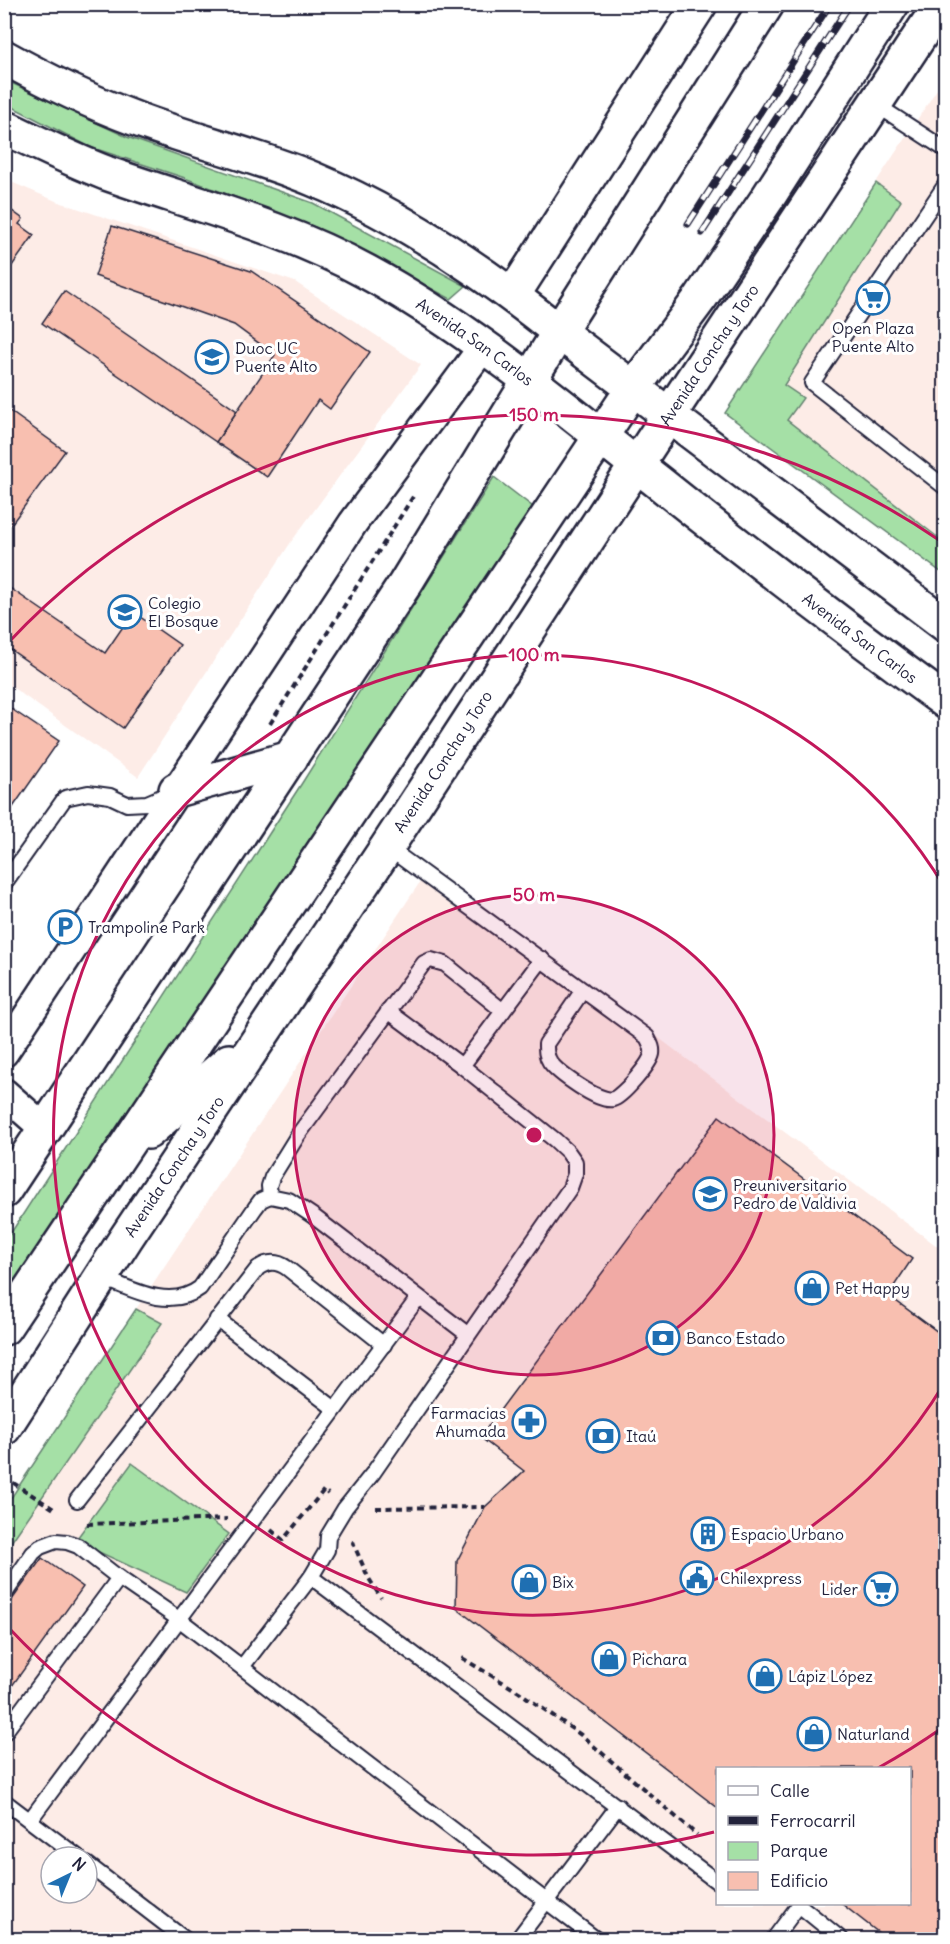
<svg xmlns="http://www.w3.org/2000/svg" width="950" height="1944" font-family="Delius,sans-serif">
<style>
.built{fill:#fdece7;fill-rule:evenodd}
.green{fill:#a5e0a6;stroke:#648170;stroke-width:1.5}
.building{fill:#f8bfb0;stroke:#22223b;stroke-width:1.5}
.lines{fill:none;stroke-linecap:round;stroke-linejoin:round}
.service-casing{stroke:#22223b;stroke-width:18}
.minor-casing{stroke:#22223b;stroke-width:33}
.tertiary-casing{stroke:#22223b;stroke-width:38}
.secondary-casing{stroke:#22223b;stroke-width:38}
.primary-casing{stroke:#22223b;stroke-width:38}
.path{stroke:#22223b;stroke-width:4;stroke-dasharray:6 4.5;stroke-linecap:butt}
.service{stroke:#fff;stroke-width:14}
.minor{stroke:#fff;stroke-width:28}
.tertiary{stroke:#fff;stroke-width:33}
.secondary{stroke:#fff;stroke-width:33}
.primary{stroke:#fff;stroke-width:33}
.rail-casing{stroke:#22223b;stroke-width:7}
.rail{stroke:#fff;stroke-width:4.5;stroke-dasharray:14;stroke-linecap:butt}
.ring{fill:none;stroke:#c2185b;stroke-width:3}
.labels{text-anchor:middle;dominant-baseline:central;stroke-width:6;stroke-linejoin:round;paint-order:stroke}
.poi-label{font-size:16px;fill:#22223b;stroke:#fff;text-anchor:start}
.street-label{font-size:16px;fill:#22223b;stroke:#fff}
.centre{fill:#c2185b;stroke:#fff;stroke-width:3}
.ring-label{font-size:18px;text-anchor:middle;font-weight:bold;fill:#c2185b;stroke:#fff;stroke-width:6;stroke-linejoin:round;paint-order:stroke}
</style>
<rect width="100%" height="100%" fill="#fff"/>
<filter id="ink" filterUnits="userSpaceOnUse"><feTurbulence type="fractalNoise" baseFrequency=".0167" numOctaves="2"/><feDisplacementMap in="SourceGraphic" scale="12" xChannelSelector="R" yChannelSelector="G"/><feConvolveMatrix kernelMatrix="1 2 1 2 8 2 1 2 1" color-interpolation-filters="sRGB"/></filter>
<g filter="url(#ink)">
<g class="built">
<polygon points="945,77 945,575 725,413"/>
<polygon points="4,179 56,201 295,282 421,365 291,542 138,777 5,682"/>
<path d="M 430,867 L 945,1252 L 945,1939 L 5,1940 L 5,1551 L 161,1323 L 136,1309 ZM 718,1768 L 910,1768 L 910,1904 L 718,1904 ZM 51,1857 L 87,1857 L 87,1893 L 51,1893 Z"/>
</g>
<g class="green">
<polygon points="5,80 127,137 313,203 466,286 451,299 317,228 182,177 90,147 5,103"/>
<polygon points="876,183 901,201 784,385 803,398 787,420 945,543 945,575 725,413"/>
<polygon points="494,477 533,507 5,1295 5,1242 302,783"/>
<polygon points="136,1309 162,1323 5,1551 5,1507"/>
<polygon points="132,1463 229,1534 186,1592 75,1541"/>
</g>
<g class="building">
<polygon points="4,205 23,219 19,224 34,235 4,277"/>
<polygon points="112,226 251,271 370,352 330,409 318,400 267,477 216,442 275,355 234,325 95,276"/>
<polygon points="64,291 237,411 216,442 42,323"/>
<polygon points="4,407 65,451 4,534"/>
<polygon points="4,584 105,653 133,612 180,645 123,728 4,645"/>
<polygon points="4,704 59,741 4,820"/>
<polygon points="719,1116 912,1259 888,1295 946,1338 946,1940 888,1940 842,1904 910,1904 910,1768 718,1768 718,1808 456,1608 457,1561 485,1507 524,1471 480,1437"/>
<polygon points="42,1558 83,1587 4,1697 4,1611"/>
</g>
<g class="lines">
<g class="service-casing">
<g id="service">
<polyline points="875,104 946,150"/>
<polyline points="946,184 812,383 946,488"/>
<path d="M 387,847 L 647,1037 C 650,1043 653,1047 652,1054 C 650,1064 622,1097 613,1099 C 599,1103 558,1073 550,1062 C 546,1056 546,1051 546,1044 L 583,990"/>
<polyline points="4,884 65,798 88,793 110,796 127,804 147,803 168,794"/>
<polyline points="462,1066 542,959"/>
<polyline points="270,1196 289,1200 313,1216 467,1334"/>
<path d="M 101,1277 C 131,1289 170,1311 200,1288 L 255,1208 L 261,1200 L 270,1196 L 269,1186 L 272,1177 L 298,1135 L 424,963 L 431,960 L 445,964 L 503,1011"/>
<polyline points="217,1319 335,1409"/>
<path d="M 77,1500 L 258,1268 C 268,1261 277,1261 287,1268 L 384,1345"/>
<polyline points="311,1577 716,1881"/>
<polyline points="4,1595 33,1553 40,1547 56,1541 67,1542 78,1546 119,1578 180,1620 597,1940"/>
<polyline points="242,1667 311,1577 327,1550 328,1536 345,1508 373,1473 570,1188 575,1174 575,1162 568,1152 555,1140 462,1066 388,1011"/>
<polyline points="4,1733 119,1578"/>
<polyline points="4,1801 78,1857"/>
<polyline points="30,1820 418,1298"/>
<polyline points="87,1864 186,1940"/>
<polyline points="517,1940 618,1806"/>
<polyline points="773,1940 799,1905 842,1940"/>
</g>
</g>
<g class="minor-casing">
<g id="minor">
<polyline points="4,1052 353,523 483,347"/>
<polyline points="4,1093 45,1129"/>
</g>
</g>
<g class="tertiary-casing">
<polyline id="tertiary" points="513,295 700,4"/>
</g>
<g class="secondary-casing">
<g id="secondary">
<path d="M 4,57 C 47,81 90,102 136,119 C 194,141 255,155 313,179 C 402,216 483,271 559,332 L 946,625"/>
<path id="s1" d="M 4,127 C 38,143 72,160 106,173 C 194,204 285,227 367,272 C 472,329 564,408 657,481 C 752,557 848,630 946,702"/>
</g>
</g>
<g class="primary-casing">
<g id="primary">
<polyline points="176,790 291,758"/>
<polyline points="148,1132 229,1061"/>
<polyline points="4,1191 405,584 559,332 767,4"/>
<polyline points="4,1328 634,387 701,297 767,199 892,4"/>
<path id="s2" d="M 4,1428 L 126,1238 L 387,847 L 669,415 L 941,4"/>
</g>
</g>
<g class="path">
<polyline points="270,724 414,495"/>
<polyline points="4,1477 57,1511"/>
<polyline points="376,1508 485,1507"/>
<polyline points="87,1524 227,1519"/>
<polyline points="271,1530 283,1540 324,1490 328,1494"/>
<polyline points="354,1541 353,1543 368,1577 381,1598"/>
<polyline points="462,1658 519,1692 581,1735 697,1835"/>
</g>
<use href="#service" class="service"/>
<use href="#minor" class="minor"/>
<use href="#tertiary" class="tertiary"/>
<use href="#secondary" class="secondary"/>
<use href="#primary" class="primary"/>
<g class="rail-casing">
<g id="rail">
<polyline points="688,224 830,4"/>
<polyline points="702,233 850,4"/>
</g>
</g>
<use href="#rail" class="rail"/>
</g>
</g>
<circle cx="534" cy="1135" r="240" fill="#c2185b" fill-opacity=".12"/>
<g class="ring">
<circle cx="534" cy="1135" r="240"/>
<path d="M945 1382A480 480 0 1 1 945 888"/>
<path d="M942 1728A720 720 0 0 1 878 1768M714 1832A720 720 0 0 1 7 1626M7 644A720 720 0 0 1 942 542"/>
</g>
<defs>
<g id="supermarket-ring" transform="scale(1.725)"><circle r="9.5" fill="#fff" stroke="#1f6fb2" stroke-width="1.5"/><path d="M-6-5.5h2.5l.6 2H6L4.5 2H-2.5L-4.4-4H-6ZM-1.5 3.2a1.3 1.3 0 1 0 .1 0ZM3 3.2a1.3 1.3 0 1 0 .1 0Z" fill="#1f6fb2"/></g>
<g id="university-ring" transform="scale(1.725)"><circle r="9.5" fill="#fff" stroke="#1f6fb2" stroke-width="1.5"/><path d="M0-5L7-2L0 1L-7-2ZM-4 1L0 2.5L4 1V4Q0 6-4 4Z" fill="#1f6fb2"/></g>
<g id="school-ring" transform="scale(1.725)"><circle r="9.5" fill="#fff" stroke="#1f6fb2" stroke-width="1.5"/><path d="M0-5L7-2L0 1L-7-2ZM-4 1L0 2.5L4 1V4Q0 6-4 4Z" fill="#1f6fb2"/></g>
<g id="parking-ring" transform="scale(1.725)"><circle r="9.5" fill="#fff" stroke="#1f6fb2" stroke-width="1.5"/><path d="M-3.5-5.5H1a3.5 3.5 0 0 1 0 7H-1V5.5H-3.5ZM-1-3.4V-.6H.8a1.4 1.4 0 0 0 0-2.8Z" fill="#1f6fb2"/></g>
<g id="shop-ring" transform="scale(1.725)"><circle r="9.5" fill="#fff" stroke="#1f6fb2" stroke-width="1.5"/><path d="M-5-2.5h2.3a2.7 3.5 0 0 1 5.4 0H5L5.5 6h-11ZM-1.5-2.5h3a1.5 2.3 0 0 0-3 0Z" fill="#1f6fb2"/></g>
<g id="bank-ring" transform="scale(1.725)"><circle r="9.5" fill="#fff" stroke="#1f6fb2" stroke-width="1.5"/><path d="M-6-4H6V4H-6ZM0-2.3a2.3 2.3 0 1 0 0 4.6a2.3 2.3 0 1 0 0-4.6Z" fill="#1f6fb2"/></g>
<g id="pharmacy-ring" transform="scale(1.725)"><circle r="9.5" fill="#fff" stroke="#1f6fb2" stroke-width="1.5"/><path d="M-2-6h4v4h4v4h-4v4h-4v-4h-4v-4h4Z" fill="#1f6fb2"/></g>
<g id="building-ring" transform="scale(1.725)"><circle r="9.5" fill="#fff" stroke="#1f6fb2" stroke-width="1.5"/><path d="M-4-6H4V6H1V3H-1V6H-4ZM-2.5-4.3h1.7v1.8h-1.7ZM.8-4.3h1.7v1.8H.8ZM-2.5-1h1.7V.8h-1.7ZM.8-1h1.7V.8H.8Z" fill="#1f6fb2"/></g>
<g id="civic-ring" transform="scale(1.725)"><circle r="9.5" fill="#fff" stroke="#1f6fb2" stroke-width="1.5"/><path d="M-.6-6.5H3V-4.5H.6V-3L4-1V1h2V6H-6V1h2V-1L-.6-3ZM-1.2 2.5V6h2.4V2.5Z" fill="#1f6fb2"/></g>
</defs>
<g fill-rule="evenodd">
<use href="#supermarket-ring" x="873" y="298"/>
<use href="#university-ring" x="212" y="357"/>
<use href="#school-ring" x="125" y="612"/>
<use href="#parking-ring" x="65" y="927"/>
<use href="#university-ring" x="710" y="1194"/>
<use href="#shop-ring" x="812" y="1288"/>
<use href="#bank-ring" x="663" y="1338"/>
<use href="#pharmacy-ring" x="529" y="1422"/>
<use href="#bank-ring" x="603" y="1436"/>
<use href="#building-ring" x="708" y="1534"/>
<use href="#civic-ring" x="697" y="1578"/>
<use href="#shop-ring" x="529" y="1582"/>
<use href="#supermarket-ring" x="881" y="1589"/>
<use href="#shop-ring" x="609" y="1659"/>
<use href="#shop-ring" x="765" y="1676"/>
<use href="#shop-ring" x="814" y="1734"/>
</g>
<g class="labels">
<g class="poi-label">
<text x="873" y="328" text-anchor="middle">Open Plaza<tspan x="873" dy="18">Puente Alto</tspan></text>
<text x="235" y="348">Duoc UC<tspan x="235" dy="18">Puente Alto</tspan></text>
<text x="148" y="603">Colegio<tspan x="148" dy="18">El Bosque</tspan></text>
<text x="88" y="927">Trampoline Park</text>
<text x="733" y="1185">Preuniversitario<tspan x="733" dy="18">Pedro de Valdivia</tspan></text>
<text x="835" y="1288">Pet Happy</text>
<text x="686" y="1338">Banco Estado</text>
<text x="506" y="1413" text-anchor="end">Farmacias<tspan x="506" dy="18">Ahumada</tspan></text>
<text x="626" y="1436">Itaú</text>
<text x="731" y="1534">Espacio Urbano</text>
<text x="720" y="1578">Chilexpress</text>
<text x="552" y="1582">Bix</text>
<text x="858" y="1589" text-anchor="end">Lider</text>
<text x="632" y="1659">Pichara</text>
<text x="788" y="1676">Lápiz López</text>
<text x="837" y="1734">Naturland</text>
</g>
<g class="street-label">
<text stroke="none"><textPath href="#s1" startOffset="520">Avenida San Carlos</textPath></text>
<text stroke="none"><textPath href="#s2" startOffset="1284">Avenida Concha y Toro</textPath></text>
<text stroke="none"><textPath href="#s1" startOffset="1006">Avenida San Carlos</textPath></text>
<text stroke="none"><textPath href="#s2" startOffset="798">Avenida Concha y Toro</textPath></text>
<text stroke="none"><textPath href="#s2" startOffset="312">Avenida Concha y Toro</textPath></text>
</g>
</g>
<circle cx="534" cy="1135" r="9" class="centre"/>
<g class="ring-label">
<text x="534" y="421">150 m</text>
<text x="534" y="661">100 m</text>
<text x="534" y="901">50 m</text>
</g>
<rect width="950" height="1944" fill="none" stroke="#fff" stroke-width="24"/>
<rect x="12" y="12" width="926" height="1920" fill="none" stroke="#22223b" stroke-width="2" filter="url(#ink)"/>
<rect x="716" y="1767" width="195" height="138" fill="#ffffff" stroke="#a7a7b1" stroke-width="1.5"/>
<rect x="728" y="1786" width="30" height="9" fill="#ffffff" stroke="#a7a7b1" stroke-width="1.5"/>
<text x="770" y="1797" font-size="18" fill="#22223b">Calle</text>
<rect x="728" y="1816" width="30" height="9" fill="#22223b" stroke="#a7a7b1" stroke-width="1.5"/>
<text x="770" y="1827" font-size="18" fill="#22223b">Ferrocarril</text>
<rect x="728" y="1842" width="30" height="18" fill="#a5e0a6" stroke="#a7a7b1" stroke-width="1.5"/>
<text x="770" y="1857" font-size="18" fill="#22223b">Parque</text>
<rect x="728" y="1872" width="30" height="18" fill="#f8bfb0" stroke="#a7a7b1" stroke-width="1.5"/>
<text x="770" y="1887" font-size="18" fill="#22223b">Edificio</text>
<g transform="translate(69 1875) rotate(43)"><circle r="28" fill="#ffffff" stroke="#a7a7b1" stroke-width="1.5"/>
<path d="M0-4.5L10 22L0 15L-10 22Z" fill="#1f6fb2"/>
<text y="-9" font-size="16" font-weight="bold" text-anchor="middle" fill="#22223b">N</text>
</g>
</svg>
